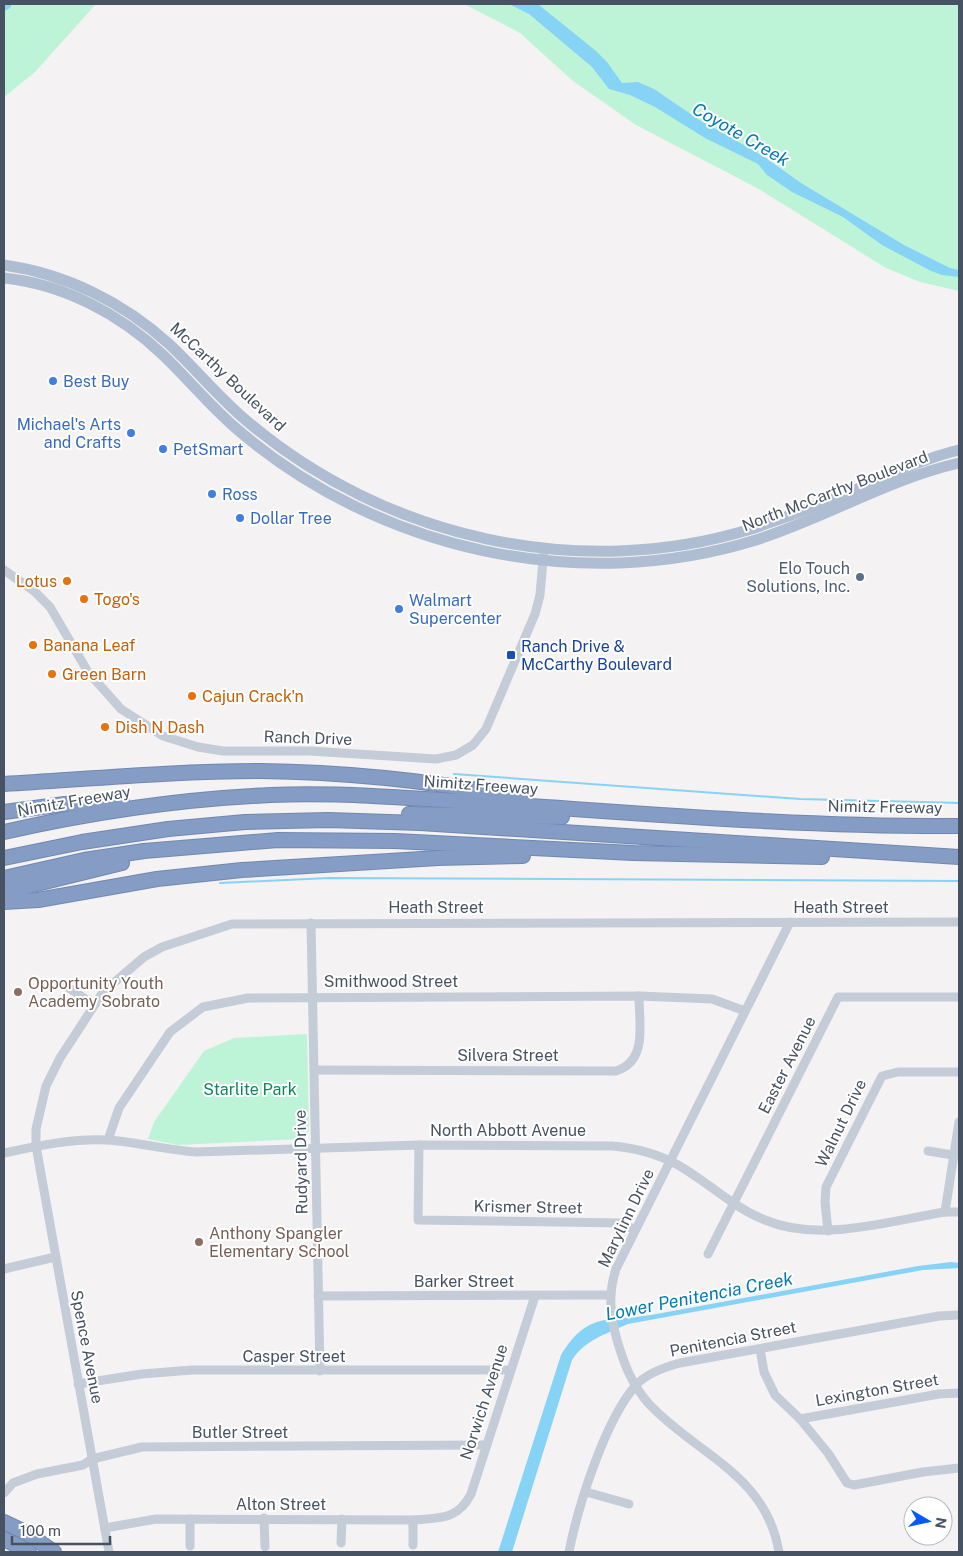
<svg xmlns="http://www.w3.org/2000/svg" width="963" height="1556" font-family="'Public Sans',sans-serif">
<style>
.green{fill:#bdf4d8}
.water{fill:#87d3f5}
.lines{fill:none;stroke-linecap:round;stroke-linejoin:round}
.stream{stroke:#87d3f5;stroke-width:2}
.river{stroke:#87d3f5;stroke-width:11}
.highway-casing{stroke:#7088b1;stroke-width:16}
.minor{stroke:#c4ccd7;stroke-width:9}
.major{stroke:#afbdd3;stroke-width:11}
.highway{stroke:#859dc5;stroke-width:14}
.shop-dot{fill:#3f7fe0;stroke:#fff;stroke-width:2}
.service-dot{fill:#5c6f8a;stroke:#fff;stroke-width:2}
.food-dot{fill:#e8710a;stroke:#fff;stroke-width:2}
.transit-dot{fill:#1a4fb4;stroke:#fff;stroke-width:2}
.education-dot{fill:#8d6e63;stroke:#fff;stroke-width:2}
.labels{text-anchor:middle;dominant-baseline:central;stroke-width:4;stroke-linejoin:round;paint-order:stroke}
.street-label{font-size:16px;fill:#475262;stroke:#fff}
.shop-label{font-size:16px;fill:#366cbe;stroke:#fff;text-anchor:start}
.service-label{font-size:16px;fill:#4e5e75;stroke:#fff;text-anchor:end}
.food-label{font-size:16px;fill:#c56008;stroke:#fff;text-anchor:start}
.transit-label{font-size:16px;fill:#164399;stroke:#fff;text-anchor:start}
.education-label{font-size:16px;fill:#785e54;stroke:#fff;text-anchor:start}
.park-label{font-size:16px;fill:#0e8757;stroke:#fff}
.water-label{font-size:18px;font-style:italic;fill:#017bb3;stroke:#fff}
</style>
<rect width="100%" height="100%" fill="#f4f2f2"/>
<g class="green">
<polygon points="4,4 96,4 35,72 4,97"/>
<polygon points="464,4 959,4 959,291 920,282 886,268 757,188 636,125 573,81 520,33"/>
<polygon points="307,1034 309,1130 307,1136 300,1139 178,1145 148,1139 154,1122 204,1051 234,1038"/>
</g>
<g class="water">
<polygon points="509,4 539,5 596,51 607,62 622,83 638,82 654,89 698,119 763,156 801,183 904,245 950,268 959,270 959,277 942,275 931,271 882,245 843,217 792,192 767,175 758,164 705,138 655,107 630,95 609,89 592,67 529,14"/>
<path d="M 951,1262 L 959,1263 L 959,1268 L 923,1270 L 628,1324 C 606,1334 585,1340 572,1360 L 512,1552 L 498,1552 L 561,1355 C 588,1311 608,1322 651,1315 L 918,1266 Z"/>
</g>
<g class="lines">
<g class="stream">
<polyline points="454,774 800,799 959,803"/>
<polyline points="220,883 329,878 959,881"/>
</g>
<polyline class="river" points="4,5 6,4"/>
<g class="highway-casing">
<g id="highway">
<path d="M 4,784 C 89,779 175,771 261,771 C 349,772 438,782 525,798"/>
<polyline points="4,812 65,804 122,802"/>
<polyline points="409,814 562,817"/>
<path d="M 4,832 C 92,812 181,799 271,795 C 353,792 435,800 516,805 C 664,815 811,827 959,826"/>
<polyline points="4,858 82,842 168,829 245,822 328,820 420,823 959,857"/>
<polyline points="4,878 84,860 144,851 278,840 395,841 633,853 822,857"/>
<polyline points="4,892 122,863"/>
<polyline points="4,902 38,900 157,879 242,870 438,858 523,856"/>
<polyline points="4,1522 27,1533 54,1552"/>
<polyline points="4,1539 29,1552"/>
</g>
</g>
<g class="minor">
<polyline points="4,570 34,591 50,607 88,672 121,709 163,736 198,747 223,751 310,751 436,759 456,755 473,745 486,729 535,614 540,595 544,549"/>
<polyline points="311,923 320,1371"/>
<polyline points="66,986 94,1005"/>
<path d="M 314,1070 L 616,1071 C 648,1061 639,1024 639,996"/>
<polyline points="108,1140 119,1108 170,1032 203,1007 248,998 639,996 712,999 745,1011"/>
<polyline points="419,1145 418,1220 621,1223 635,1230"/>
<polyline points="928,1151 953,1155"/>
<path d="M 4,1153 C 37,1146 73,1138 108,1140 C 137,1142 166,1150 196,1152 L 419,1145 L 612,1146 C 635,1148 658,1154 678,1165 C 708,1182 732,1207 765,1220 C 819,1243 889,1221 945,1212 L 959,1212"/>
<polyline points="945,1212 959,1122"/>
<polyline points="828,1231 825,1202 826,1187 882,1076 898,1072 959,1072"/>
<polyline points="708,1254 838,997 959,997"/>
<polyline points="4,1269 55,1257"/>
<polyline points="318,1296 610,1295"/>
<polyline points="760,1349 764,1372 775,1395 800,1419 828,1453 847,1483 854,1485 923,1472 959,1468"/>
<polyline points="78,1384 142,1374 192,1370 510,1370"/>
<polyline points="800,1419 939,1394 959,1393"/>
<polyline points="586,1492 629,1504"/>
<polyline points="4,1493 13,1483 37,1474 83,1465 92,1459 142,1447 485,1445"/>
<polyline points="264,1518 265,1547"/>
<polyline points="190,1519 190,1546"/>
<path d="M 105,1528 L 156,1519 L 413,1520 C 439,1518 458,1520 471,1494 L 535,1296"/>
<polyline points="341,1543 342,1519"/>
<polyline points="413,1545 413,1520"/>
<polyline points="109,1552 36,1146 36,1129 46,1086 60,1058 103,992 144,957 162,947 232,924 959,922"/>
<path d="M 569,1552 C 578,1506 605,1420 636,1385 C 647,1373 665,1367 680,1363 L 939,1316 L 959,1315"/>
<path d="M 779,1552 C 766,1474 697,1455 649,1404 C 632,1385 624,1364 617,1340 C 610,1315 608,1293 616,1269 L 790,922"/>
</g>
<g class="major">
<path d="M 4,265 C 66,274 123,302 169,344 C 196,369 219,398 248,422 C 385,538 579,582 751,529 C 781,519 811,508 841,496 C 880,480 917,460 959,450"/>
<path d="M 4,278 C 63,284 120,314 163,355 C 189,380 211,407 238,430 C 378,550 579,595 756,540 C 825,518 889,479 959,463"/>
</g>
<use href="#highway" class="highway"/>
</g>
<g class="shop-dot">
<circle cx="53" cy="381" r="5"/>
<circle cx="131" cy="433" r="5"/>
<circle cx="163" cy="449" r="5"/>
<circle cx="212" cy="494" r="5"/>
<circle cx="240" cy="518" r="5"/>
<circle cx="399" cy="609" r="5"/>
</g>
<circle class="service-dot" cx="860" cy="577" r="5"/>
<g class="food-dot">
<circle cx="67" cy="581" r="5"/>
<circle cx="84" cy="599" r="5"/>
<circle cx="33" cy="645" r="5"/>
<circle cx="52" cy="674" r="5"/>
<circle cx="192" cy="696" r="5"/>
<circle cx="105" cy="727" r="5"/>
</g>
<rect class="transit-dot" x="506" y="650" width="10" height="10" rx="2.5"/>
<g class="education-dot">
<circle cx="18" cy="992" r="5"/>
<circle cx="199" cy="1242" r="5"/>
</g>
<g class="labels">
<g class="street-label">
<text transform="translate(228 377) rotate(43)">McCarthy Boulevard</text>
<text transform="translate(835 491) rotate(-21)">North McCarthy Boulevard</text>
<text transform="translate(308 738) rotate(2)">Ranch Drive</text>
<text transform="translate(481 785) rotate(4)">Nimitz Freeway</text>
<text transform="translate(74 801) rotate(-10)">Nimitz Freeway</text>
<text transform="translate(885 807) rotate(1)">Nimitz Freeway</text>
<text x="436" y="907">Heath Street</text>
<text x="841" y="907">Heath Street</text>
<text x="391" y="981">Smithwood Street</text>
<text x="508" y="1055">Silvera Street</text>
<text transform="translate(787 1065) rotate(-63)">Easter Avenue</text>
<text transform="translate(841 1123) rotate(-64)">Walnut Drive</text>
<text x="508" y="1130">North Abbott Avenue</text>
<text transform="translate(301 1162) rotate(-91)">Rudyard Drive</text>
<text transform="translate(528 1207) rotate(1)">Krismer Street</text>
<text transform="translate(626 1218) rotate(-64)">Marylinn Drive</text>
<text x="464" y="1281">Barker Street</text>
<text transform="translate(733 1339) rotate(-11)">Penitencia Street</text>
<text transform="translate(87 1347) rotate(79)">Spence Avenue</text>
<text x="294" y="1356">Casper Street</text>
<text transform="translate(877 1390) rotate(-10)">Lexington Street</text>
<text transform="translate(484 1402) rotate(-72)">Norwich Avenue</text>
<text x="240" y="1432">Butler Street</text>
<text x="281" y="1504">Alton Street</text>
</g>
<g class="shop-label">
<text x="63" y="381">Best Buy</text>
<text x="121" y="424" text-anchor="end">Michael's Arts<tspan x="121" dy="18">and Crafts</tspan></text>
<text x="173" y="449">PetSmart</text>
<text x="222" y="494">Ross</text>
<text x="250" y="518">Dollar Tree</text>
<text x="409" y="600">Walmart<tspan x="409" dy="18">Supercenter</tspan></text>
</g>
<g class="service-label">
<text x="850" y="568">Elo Touch<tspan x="850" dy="18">Solutions, Inc.</tspan></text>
</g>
<g class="food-label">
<text x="57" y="581" text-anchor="end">Lotus</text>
<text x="94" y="599">Togo's</text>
<text x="43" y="645">Banana Leaf</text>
<text x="62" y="674">Green Barn</text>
<text x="202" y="696">Cajun Crack'n</text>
<text x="115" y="727">Dish N Dash</text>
</g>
<g class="transit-label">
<text x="521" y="646">Ranch Drive &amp;<tspan x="521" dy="18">McCarthy Boulevard</tspan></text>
</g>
<g class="education-label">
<text x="28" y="983">Opportunity Youth<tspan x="28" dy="18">Academy Sobrato</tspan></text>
<text x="209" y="1233">Anthony Spangler<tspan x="209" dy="18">Elementary School</tspan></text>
</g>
<g class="park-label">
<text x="250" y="1089">Starlite Park</text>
</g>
<g class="water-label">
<text transform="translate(741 134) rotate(30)">Coyote Creek</text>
<text transform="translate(699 1296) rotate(-11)">Lower Penitencia Creek</text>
</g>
</g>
<rect width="963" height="1556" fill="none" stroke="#475262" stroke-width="10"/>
<g transform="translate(928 1521) rotate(99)"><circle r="24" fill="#ffffff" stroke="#b5bac0"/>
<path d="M0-4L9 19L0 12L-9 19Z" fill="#0858f8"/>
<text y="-8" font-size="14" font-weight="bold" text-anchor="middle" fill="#475262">N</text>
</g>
<path d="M12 1536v8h98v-8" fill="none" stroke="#475262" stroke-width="2.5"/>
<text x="20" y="1536" font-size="15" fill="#475262" stroke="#ffffff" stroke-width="4" paint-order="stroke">100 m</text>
</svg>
